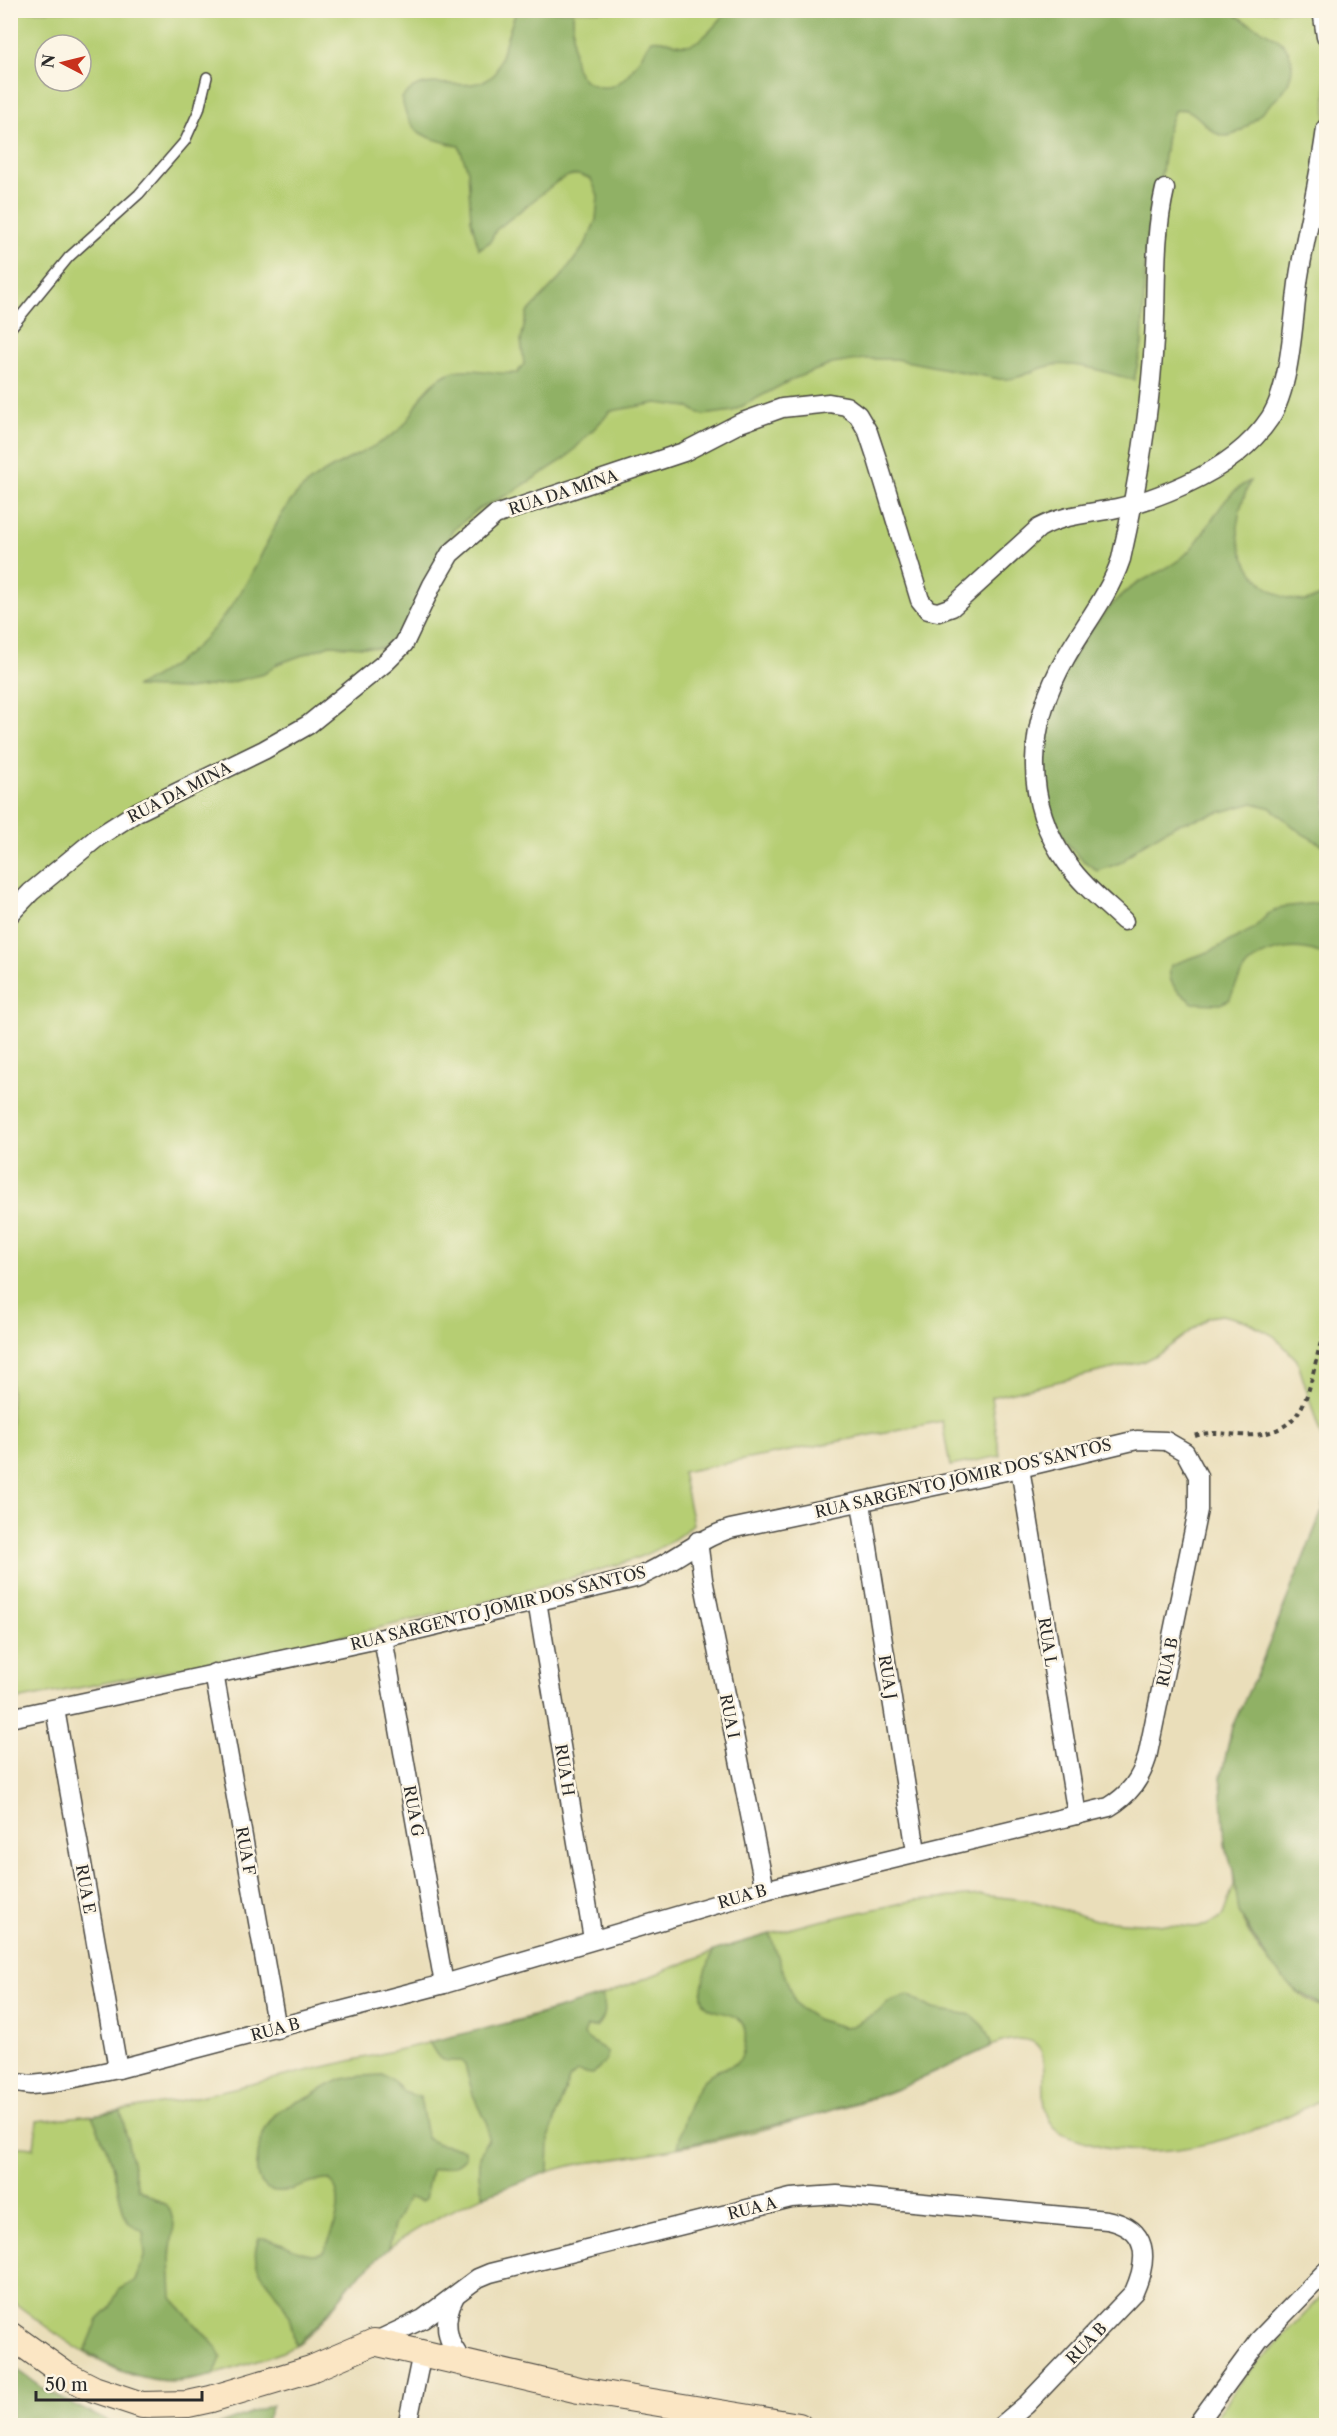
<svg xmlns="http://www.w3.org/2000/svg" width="1337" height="2436" font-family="'Libre Caslon Text',serif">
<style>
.green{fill:#b6ce73;stroke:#707c4f;stroke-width:1.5;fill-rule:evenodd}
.forest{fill:#90b165;stroke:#5e6e48;stroke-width:1.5}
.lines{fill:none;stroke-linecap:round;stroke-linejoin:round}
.lane-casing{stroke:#484640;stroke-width:12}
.street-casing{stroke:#484640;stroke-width:21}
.secondary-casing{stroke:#484640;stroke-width:28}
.path{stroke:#484640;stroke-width:4;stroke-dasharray:4.5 4.5;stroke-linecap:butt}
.lane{stroke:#fff;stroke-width:9}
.street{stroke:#fff;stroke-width:18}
.secondary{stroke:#fbe6c4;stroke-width:26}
.labels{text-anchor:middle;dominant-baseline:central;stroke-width:5;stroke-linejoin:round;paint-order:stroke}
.street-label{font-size:16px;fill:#2b2b2b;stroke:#fcf5e5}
</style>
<rect width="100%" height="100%" fill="#fcf5e5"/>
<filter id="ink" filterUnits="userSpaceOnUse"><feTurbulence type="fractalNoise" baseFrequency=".0167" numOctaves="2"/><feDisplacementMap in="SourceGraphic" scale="12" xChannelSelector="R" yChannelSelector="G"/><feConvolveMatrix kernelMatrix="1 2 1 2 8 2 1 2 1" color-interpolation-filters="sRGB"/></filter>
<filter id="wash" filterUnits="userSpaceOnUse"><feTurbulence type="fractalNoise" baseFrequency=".008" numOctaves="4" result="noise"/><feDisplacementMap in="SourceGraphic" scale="24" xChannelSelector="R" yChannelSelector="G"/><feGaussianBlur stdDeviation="1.35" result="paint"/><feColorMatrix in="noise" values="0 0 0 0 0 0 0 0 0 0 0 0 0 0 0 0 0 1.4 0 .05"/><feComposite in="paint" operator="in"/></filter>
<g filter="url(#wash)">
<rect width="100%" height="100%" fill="#eadeba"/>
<g class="green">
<path d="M 11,11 L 1326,11 L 1326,1452 L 1297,1360 L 1274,1336 L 1246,1321 L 1222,1315 L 1209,1317 L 1162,1352 L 1142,1362 L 991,1397 L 1000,1456 L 950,1466 L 942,1421 L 682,1472 L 693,1524 C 656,1560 600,1569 552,1583 C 375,1636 191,1665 11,1701 ZM 45,45 L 81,45 L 81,81 L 45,81 Z"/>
<path d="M 1326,1492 L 1326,2008 L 1290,1985 L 1271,1964 L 1242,1920 C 1261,1957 1287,1992 1326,2009 L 1326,2097 C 1257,2134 1165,2168 1087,2142 C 1078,2139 1067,2137 1059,2131 C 1023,2105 1071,2030 1010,2040 C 996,2042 982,2051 968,2057 C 948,2067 927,2076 906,2085 C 877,2099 843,2107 812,2116 C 755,2134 694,2145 634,2156 C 614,2160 594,2161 574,2165 C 511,2179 419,2220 370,2263 C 346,2285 330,2316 306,2338 C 290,2352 264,2359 244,2365 C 223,2372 200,2380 178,2382 C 118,2385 56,2335 11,2300 L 10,2146 L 34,2148 L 37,2121 L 92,2115 L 178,2101 L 479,2031 L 593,1999 L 725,1947 L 807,1924 L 916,1900 L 981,1895 L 1034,1901 L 1096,1920 L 1194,1927 L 1209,1925 L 1223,1915 L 1234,1885 L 1233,1870 L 1226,1845 L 1221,1778 L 1232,1727 L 1259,1669 L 1323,1509 Z"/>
<polygon points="1326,2292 1326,2425 1210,2425 1245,2376"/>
</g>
<g class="forest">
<path d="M 516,11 L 573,11 C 574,28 571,49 576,67 C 578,74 584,81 591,84 C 621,99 638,60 651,40 C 665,37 671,45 684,45 C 701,46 717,22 728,11 L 1232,11 C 1246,26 1268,29 1282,43 C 1300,60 1291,86 1275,100 C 1263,110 1251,126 1237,133 C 1208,148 1200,100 1174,111 L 1168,128 L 1162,171 L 1146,244 L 1142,345 L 1134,380 C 1109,374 1076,360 1049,366 C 1031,370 1019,381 999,379 L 895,359 L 865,359 L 832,364 L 793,379 L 733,411 L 703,415 L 688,407 L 657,403 L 611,411 L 566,458 L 511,493 L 479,509 L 453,530 L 444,545 L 437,565 L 399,641 L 380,648 L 330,645 L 278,664 L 264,674 L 224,684 L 187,689 L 135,687 C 189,662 224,624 253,571 C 267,546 276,518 295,496 C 322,465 368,455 399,430 C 411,420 416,404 425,392 C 455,355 479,376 517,373 L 524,364 L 521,340 L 527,313 L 562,276 L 585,245 L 596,220 L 598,196 L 591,179 C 578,173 570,174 558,181 L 496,230 L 490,242 L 479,249 L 471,220 L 468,171 L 459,146 C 426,137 408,136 402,98 C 426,66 465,100 495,74 Z"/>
<path d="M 1250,481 C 1245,495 1238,510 1238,525 C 1237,563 1266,600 1305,601 C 1311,601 1320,596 1326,593 L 1326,847 L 1301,833 L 1271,808 L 1253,803 L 1175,825 L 1139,846 L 1122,862 L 1098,871 C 1072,855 1059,836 1050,807 C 1025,732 1068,646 1123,594 C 1141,577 1167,572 1185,555 C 1210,532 1218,496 1250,481 Z"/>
<path d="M 1326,902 L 1326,957 C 1305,941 1260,948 1244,970 C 1238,978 1234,991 1229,1000 L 1220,1004 L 1193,1003 C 1180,993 1165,984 1171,965 L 1211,951 L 1253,929 L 1268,914 L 1282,907 Z"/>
<polygon points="1326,1492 1326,2008 1290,1986 1271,1964 1239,1913 1233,1870 1225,1845 1221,1778 1232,1727 1259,1669 1323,1509"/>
<path d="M 770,1934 L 793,1998 L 799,2008 L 816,2019 L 843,2027 L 852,2026 L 878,2012 L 889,2002 L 908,1995 L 933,2009 L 972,2015 L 983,2025 L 991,2042 L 990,2047 L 900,2088 L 813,2116 L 678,2147 C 682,2125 690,2096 705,2079 C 721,2061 742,2076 745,2041 C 749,2004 711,2020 703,2001 C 698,1988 709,1964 713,1951 Z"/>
<path d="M 601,1996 C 607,2007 606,2019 596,2027 L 587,2027 L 584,2034 C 587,2042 601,2045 607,2052 L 607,2059 L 593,2074 L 577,2072 L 569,2079 L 549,2138 L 548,2172 L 484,2196 C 477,2177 476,2156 488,2139 L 487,2122 L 473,2095 L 465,2065 L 461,2061 C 439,2061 441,2063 429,2042 L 525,2019 Z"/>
<path d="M 382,2075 L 393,2080 L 403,2092 L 420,2097 L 427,2138 L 438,2144 L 464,2149 L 465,2157 C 458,2168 443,2167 431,2170 L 425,2199 L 421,2201 L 408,2198 L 394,2226 L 389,2248 L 351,2283 L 317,2326 L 295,2345 C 293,2334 292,2323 287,2312 C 275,2284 245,2271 259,2238 C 280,2237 304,2261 323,2252 C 333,2235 348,2196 329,2180 C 309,2179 291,2196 271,2190 C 259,2186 256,2175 257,2164 C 259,2141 266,2116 288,2105 C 296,2101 306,2100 313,2095 C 344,2075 346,2077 382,2075 Z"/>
<path d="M 121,2111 L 138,2189 L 166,2205 L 170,2210 L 174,2224 L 170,2258 L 172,2298 L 216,2347 L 221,2358 L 214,2375 C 165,2388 127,2378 85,2351 L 98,2320 L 109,2309 L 119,2290 L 136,2280 L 145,2254 L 143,2232 L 128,2222 L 124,2214 L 111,2160 L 92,2115 Z"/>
<polygon points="11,2365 50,2393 115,2425 11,2425"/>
<polygon points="272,2405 265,2425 218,2425"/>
</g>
</g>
<g filter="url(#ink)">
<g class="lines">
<g class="lane-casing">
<polyline id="lane" points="10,329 69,257 139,194 185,141 199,110 207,77"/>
</g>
<g class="street-casing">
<g id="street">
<polyline points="1322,10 1326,37"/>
<path d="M 10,914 L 31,892 L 98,837 L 137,812 L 264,750 L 308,725 L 386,662 L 404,644 L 432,585 L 450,554 L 495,515 L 684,452 L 740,423 L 782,408 L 829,403 L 846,406 L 858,415 L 868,432 L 877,459 L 920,600 L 928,610 L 938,612 L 952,607 L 1039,528 C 1065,514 1089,514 1117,508 C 1141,503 1164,494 1186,484 C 1219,469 1250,448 1270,418 C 1292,384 1293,315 1299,276 C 1307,226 1320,178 1326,128"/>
<path d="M 1124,921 C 1105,903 1082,885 1067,863 C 1021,799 1028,723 1066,657 C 1085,624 1109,595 1121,559 C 1137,488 1150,413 1154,340 C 1157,289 1153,240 1165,189"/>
<polyline points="1020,1468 1077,1815"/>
<polyline points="861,1503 916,1851"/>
<polyline points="698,1541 703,1579 765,1890"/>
<polyline points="537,1601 593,1939"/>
<polyline points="383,1638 444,1984"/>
<polyline points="214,1673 277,2029"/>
<polyline points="55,1709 118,2069"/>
<path d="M 10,1718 L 383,1638 L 635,1578 C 669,1566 695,1540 730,1529 L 1020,1468 L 1137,1440 L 1166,1441 L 1185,1452 L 1198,1476 L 1198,1510 L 1147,1758 C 1140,1780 1129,1795 1109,1807 L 769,1889 L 444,1984 L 118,2069 L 51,2083 L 31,2085 L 10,2082"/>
<path d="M 455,2296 C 442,2320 445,2342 464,2362"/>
<path d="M 374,2342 L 423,2319 L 478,2278 L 490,2273 L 791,2198 L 837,2195 L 1107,2220 C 1149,2228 1149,2258 1134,2292 L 1026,2405 L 1001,2426"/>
<polyline points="407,2426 422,2353"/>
<polyline points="1196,2426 1259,2340 1326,2271"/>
</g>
</g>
<g class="secondary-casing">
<polyline id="secondary" points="10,2335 66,2375 94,2389 142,2405 188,2404 211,2399 311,2369 374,2342 579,2390 799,2426"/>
</g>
<path class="path" d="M 1195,1436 C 1216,1429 1235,1437 1255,1435 C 1317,1429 1307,1372 1326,1329"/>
<use href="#lane" class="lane"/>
<use href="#street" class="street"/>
<use href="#secondary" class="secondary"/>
</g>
</g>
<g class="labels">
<g class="street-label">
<text transform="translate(563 492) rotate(-18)">RUA DA MINA</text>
<text transform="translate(179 792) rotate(-27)">RUA DA MINA</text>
<text transform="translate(963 1478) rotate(-13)">RUA SARGENTO JOMIR DOS SANTOS</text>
<text transform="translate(498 1608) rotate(-14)">RUA SARGENTO JOMIR DOS SANTOS</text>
<text transform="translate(1048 1642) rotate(81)">RUA L</text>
<text transform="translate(1167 1662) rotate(-78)">RUA B</text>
<text transform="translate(888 1677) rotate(81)">RUA J</text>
<text transform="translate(730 1716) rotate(79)">RUA I</text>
<text transform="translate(565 1770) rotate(81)">RUA H</text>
<text transform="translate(414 1811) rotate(80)">RUA G</text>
<text transform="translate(246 1851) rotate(80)">RUA F</text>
<text transform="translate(86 1889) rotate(80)">RUA E</text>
<text transform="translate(742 1896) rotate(-16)">RUA B</text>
<text transform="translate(275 2029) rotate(-15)">RUA B</text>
<text transform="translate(752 2208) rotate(-14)">RUA A</text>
<text transform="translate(1086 2343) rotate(-46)">RUA B</text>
</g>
</g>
<rect width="1337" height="2436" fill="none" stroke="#fcf5e5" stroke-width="36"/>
<g transform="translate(63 63) rotate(277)"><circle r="28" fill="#fcf5e5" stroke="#a8a49b" stroke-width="1.5"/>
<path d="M0-4.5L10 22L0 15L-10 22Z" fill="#c8321e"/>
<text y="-9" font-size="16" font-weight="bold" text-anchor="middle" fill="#2b2b2b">N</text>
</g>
<path d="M36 2391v9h166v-9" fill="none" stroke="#2b2b2b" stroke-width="3"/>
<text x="45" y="2391" font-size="18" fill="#2b2b2b" stroke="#fcf5e5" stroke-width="4.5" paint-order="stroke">50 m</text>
</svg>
